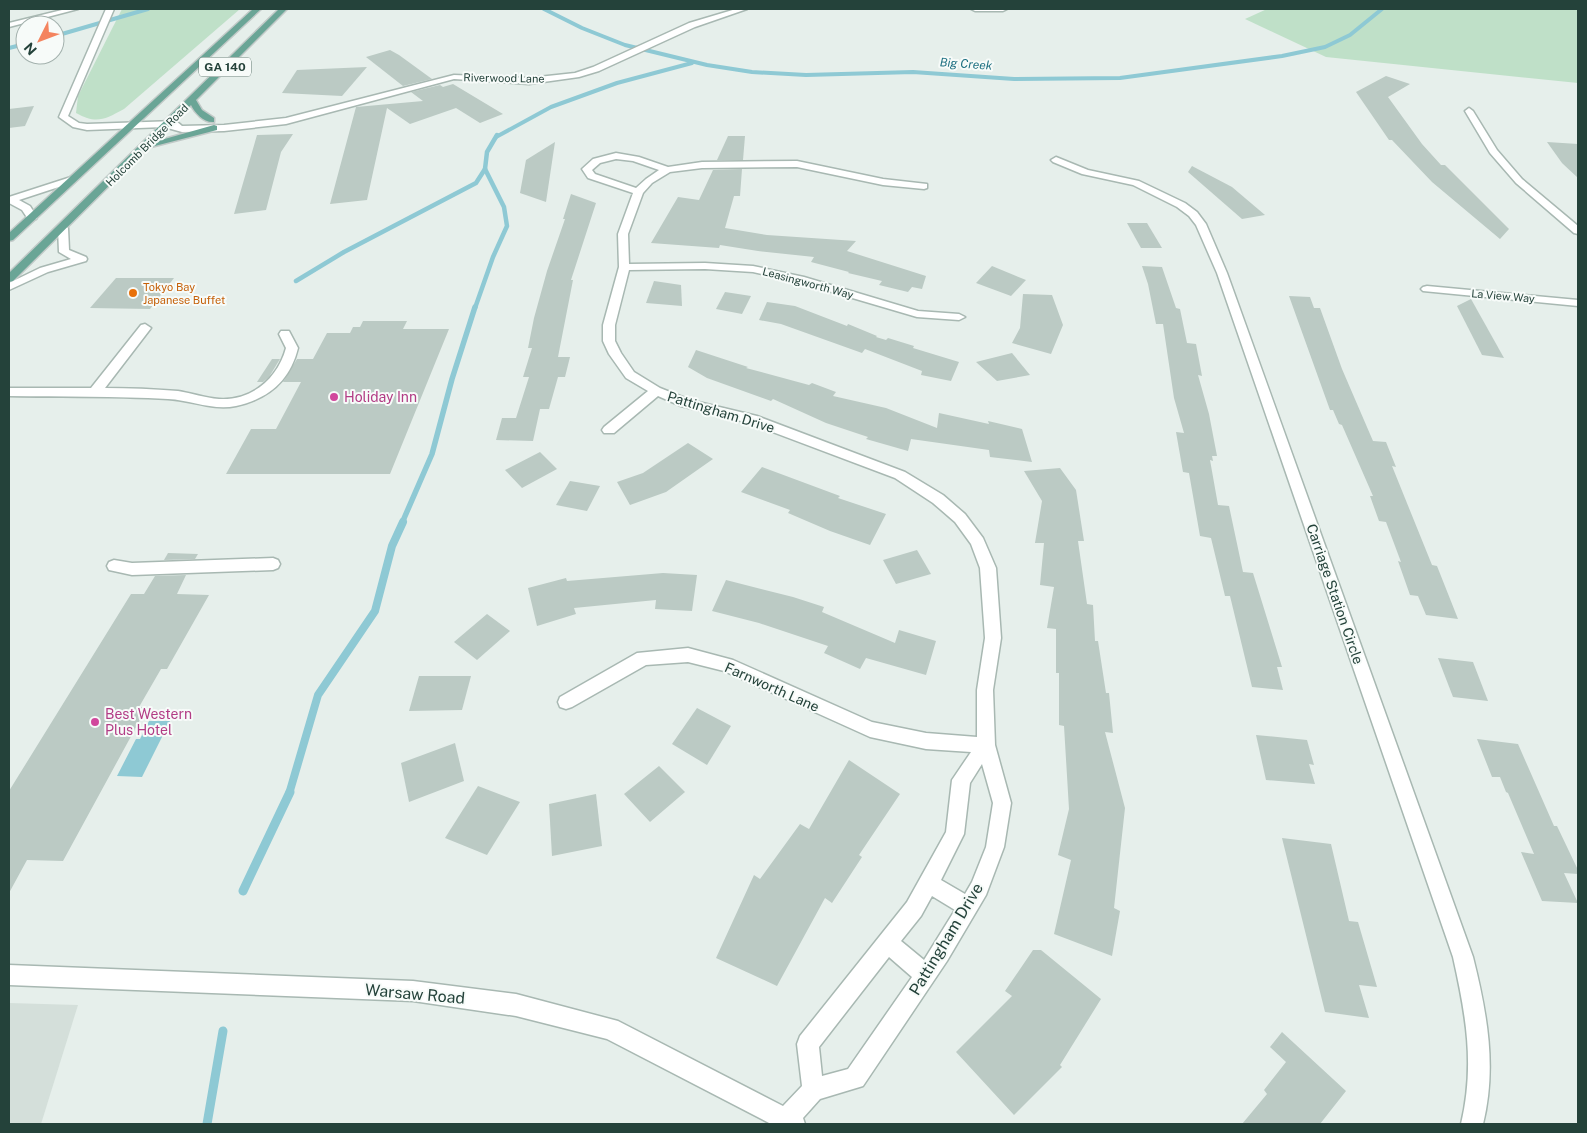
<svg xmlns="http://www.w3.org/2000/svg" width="1587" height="1133" font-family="'Public Sans',sans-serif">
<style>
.built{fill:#d4dfda}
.green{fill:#bfe0c8}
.water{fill:#8ec9d4}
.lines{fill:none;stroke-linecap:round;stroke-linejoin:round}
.stream-far4{stroke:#8ec9d4;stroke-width:4}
.stream-far3{stroke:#8ec9d4;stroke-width:4.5}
.stream-far2{stroke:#8ec9d4;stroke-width:5.5}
.stream-far1{stroke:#8ec9d4;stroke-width:8}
.stream{stroke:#8ec9d4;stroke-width:9}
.building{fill:#bbcac4}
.minor-casing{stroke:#a8b8b2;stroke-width:3}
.major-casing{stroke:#c2cac8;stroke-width:3}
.minor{fill:#fff;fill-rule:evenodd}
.major{fill:#6aa596;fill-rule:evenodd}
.food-dot{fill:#e8710a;stroke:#f7fbf9;stroke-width:2}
.hotel-dot{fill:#d1479c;stroke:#f7fbf9;stroke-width:2}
.labels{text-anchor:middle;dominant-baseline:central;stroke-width:4;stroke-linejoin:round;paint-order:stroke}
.far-street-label{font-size:11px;fill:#24423a;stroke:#f7fbf9}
.far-food-label{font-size:11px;fill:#c56008;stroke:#f7fbf9;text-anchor:start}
.far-water-label{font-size:12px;font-style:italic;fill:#1c6f80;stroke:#f7fbf9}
.shield{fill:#f7fbf9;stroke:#637a73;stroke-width:1}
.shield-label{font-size:12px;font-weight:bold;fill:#24423a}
.hotel-label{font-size:14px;fill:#b23c85;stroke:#f7fbf9;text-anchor:start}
.street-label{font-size:14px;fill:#24423a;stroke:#f7fbf9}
.near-street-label{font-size:16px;fill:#24423a;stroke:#f7fbf9}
</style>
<rect width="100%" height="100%" fill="#e6efeb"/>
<polygon class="built" points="9,1003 78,1005 41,1124 9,1124"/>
<g class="green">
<path d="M 122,9 L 240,9 L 124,109 C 104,120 96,124 76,113 L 78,96 Z"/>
<polygon points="1267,9 1578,9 1578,83 1326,57 1245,19"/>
</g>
<polygon class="water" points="149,721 170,721 142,777 117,776 136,739 140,739"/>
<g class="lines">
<g class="stream-far4">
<polyline points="544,9 582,28 625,45 707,65 752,72 806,75 913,72 1014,79 1120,78 1282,56 1325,47 1350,35 1382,9"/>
<polyline points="55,36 148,9"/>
<polyline points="9,48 25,44"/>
<polyline points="496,137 551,107 617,83 692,63"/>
</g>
<g class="stream-far3">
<polyline points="296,281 344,252 476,183 485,169"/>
<polyline points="475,308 493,257 507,226 504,207 485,169 487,152 497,135"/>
</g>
<polyline class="stream-far2" points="402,523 432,454 452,379 475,307"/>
<polyline class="stream-far1" points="289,794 318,695 375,611 392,546 403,522"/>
<g class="stream">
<polyline points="243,891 290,792"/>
<polyline points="207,1124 223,1031"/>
</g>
</g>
<g class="building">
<polygon points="390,50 399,55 432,79 403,86 366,57"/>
<polygon points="367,67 342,96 282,93 297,70"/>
<polygon points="1386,76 1410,84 1388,97 1422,144 1441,165 1445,165 1509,229 1500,239 1432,182 1392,140 1389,140 1356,92"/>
<polygon points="453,84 503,114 480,123 456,108 410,124 387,108 367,200 330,204 356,107 423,101 411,92 440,85 443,87"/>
<polygon points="34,106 25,126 9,128 9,109"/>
<polygon points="293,134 281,152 266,210 234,214 257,135"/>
<polygon points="728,136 745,136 743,160 717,160"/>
<polygon points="555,142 546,202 520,193 526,160"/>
<polygon points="1547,142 1578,144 1578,178 1562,163"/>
<polygon points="1192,166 1232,187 1265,215 1242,219 1188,172"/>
<polygon points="742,169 740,196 734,196 725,228 767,235 856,241 847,251 926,276 922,289 912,287 908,292 879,285 882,281 848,273 849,272 811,262 814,257 758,251 720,245 719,248 651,243 678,197 699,200 713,170"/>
<polygon points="571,194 596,203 571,280 573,280 558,357 570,357 565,377 558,377 549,409 540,409 533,441 496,440 502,418 516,418 529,377 523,377 532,348 528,348 534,318 547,271 565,219 563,219"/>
<polygon points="1127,223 1147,223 1162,248 1141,248"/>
<polygon points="992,266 1026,280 1011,296 976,283"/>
<polygon points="1142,266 1162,267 1176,308 1180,309 1187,343 1196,344 1202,376 1198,375 1209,414 1217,456 1212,456 1213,461 1210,460 1218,505 1229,506 1243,572 1253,573 1282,667 1277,667 1283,690 1252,687 1230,596 1225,596 1211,538 1200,536 1189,473 1183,472 1176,432 1184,433 1174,398 1163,324 1156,324 1148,284"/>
<polygon points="116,278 174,278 150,309 90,308"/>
<polygon points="654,281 681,285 682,306 646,303"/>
<polygon points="725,292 751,296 742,314 716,309"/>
<polygon points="1023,294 1052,295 1063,325 1051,354 1012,343 1020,328"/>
<polygon points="1289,296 1310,297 1314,308 1320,308 1342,369 1373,441 1386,442 1396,467 1392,466 1432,565 1437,566 1458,619 1426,615 1418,596 1410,595 1398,561 1401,562 1386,522 1379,521 1370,496 1373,496 1342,425 1339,424 1333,410 1330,410"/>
<polygon points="1471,299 1504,358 1482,355 1457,306"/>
<polygon points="767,302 795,306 847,326 848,324 877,336 876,337 886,340 888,338 914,346 913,348 959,362 951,381 921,375 922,371 865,349 862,353 781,324 759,320"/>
<polygon points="363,321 407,321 403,329 449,329 390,474 226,474 251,429 276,429 301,382 283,382 297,359 313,359 327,333 350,333 353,327 360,327"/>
<polygon points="696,350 748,367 746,368 809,385 812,383 836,392 833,396 886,408 937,428 939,413 989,424 988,421 1022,429 1032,462 990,457 989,450 911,439 908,451 866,439 868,437 826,423 773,399 771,401 707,378 688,367"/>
<polygon points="1012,353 1030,375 997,381 976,362"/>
<polygon points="272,359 280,359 269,377 263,382 257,382"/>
<polygon points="688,443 713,459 666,492 630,505 617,482 643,473"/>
<polygon points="540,452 557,469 522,488 505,470"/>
<polygon points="762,467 840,496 838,498 886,514 870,545 830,531 788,513 790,510 741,492"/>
<polygon points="1060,468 1076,490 1084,541 1078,541 1087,604 1093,605 1095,641 1098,641 1106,693 1109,693 1113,733 1105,732 1125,808 1114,908 1120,911 1112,956 1054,934 1071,860 1058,855 1069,809 1064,726 1059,725 1059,673 1056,673 1056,629 1047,628 1054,587 1040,585 1044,543 1035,543 1042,501 1024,471"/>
<polygon points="570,481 600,486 587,511 556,505"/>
<polygon points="917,550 931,574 896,584 883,560"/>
<polygon points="168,553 198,554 195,559 164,560"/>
<polygon points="663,573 697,575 692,611 655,609 656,600 574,608 576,614 537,626 528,588 566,578 567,581"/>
<polygon points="186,575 177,594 209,595 167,669 161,669 139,707 147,707 63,861 27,860 9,893 9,791 131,594 144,594 155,576"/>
<polygon points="726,580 793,597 824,607 822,612 895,643 899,630 936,641 926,675 866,658 860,669 824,653 828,646 759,623 712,611"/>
<polygon points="487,614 510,631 477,660 454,642"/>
<polygon points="1438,658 1473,662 1488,701 1453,697"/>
<polygon points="419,676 471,676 462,710 409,711"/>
<polygon points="697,708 731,726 707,765 672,744"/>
<polygon points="1256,735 1307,740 1314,765 1309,764 1315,784 1266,780"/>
<polygon points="1477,739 1518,744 1554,826 1557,826 1578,870 1578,874 1564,873 1578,903 1542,901 1521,852 1534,854 1508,793 1506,792 1500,777 1492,777"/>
<polygon points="455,743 464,781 409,802 401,763"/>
<polygon points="849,760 900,794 859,855 862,857 832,903 825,898 777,986 716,958 754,875 760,879 800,824 809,829"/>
<polygon points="659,766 685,792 650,822 624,794"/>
<polygon points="478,786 520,802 487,855 445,838"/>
<polygon points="596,794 602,846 552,856 549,804"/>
<polygon points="1282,838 1331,844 1349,921 1358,922 1377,987 1359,985 1369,1018 1325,1012"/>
<polygon points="1033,950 1041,950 1101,999 1060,1065 1062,1067 1014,1115 956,1052 1012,996 1005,991"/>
<polygon points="1282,1032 1346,1091 1320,1124 1242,1124 1267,1094 1264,1090 1286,1062 1270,1047"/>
</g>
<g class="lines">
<g class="minor-casing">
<g id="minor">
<polygon points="66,9 78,9 9,27 9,23"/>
<polygon points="106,9 114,9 68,116 79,123 87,124 176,121 182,126 224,125 286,118 454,75 529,78 575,73 593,67 689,23 736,9 747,9 695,27 599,71 579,77 529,84 454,79 286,124 224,131 182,132 164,127 87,130 73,127 59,117"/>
<polygon points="971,9 1007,9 1003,11 975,11"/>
<polygon points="1469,108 1473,111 1497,150 1522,179 1578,226 1578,234 1574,233 1516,183 1490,153 1465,111"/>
<path d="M 616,153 L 639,157 L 668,167 L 702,162 L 797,161 L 883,179 L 927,184 L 927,188 L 924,189 L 883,185 L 797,167 L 702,168 L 670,172 L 652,183 L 643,193 L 628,234 L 629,264 L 705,263 L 753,266 L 804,277 L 918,311 L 959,314 L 965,317 L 959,320 L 917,317 L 798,282 L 753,272 L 705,269 L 629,270 L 615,325 L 615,341 L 621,353 L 634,372 L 660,388 L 690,400 L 757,416 L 905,472 L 943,495 L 965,514 L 983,538 L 996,568 L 1001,638 L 993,690 L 995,745 L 1011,803 L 1004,847 L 986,895 L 947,961 L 863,1086 L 820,1099 L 803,1118 L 805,1124 L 771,1124 L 607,1039 L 516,1016 L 413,1001 L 9,985 L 9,965 L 413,981 L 516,994 L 618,1021 L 783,1106 L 802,1086 L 797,1044 L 800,1036 L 907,902 L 946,832 L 952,780 L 971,752 L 926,749 L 870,737 L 724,671 L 688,662 L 646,665 L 572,707 L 566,709 L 560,707 L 558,702 L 560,697 L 637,653 L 688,648 L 733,660 L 872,722 L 926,733 L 977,737 L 977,690 L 985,638 L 980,568 L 971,544 L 955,522 L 933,503 L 895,478 L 749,423 L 681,406 L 658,396 L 614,433 L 604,433 L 602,430 L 604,427 L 648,391 L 626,378 L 609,354 L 603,341 L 603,325 L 619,267 L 618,234 L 633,193 L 588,178 L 582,169 L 593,159 ZM 616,159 L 633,161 L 659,170 L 646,179 L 636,188 L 595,174 L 592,170 L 600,163 ZM 982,764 L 993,803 L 986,847 L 972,882 L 965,894 L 941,880 L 964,834 L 970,783 ZM 932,896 L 955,910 L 924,960 L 901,941 L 921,916 ZM 889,957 L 912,977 L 848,1069 L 822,1076 L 819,1047 Z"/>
<path d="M 1056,157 L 1088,170 L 1139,181 L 1185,203 L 1197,212 L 1206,224 L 1227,273 L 1473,957 C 1487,1013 1497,1067 1483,1124 L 1461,1124 C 1475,1065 1466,1015 1453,957 L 1217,273 L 1196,225 L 1189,216 L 1177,207 L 1133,185 L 1082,174 L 1053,162 L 1051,160 Z"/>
<polygon points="71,177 76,180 74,182 19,200 30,206 37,217 36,219 28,219 22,210 9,203 9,197"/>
<polygon points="63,225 68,228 69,250 86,257 87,259 86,261 48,272 9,290 9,283 40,268 71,259 59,252 58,228"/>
<polygon points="1427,286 1578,300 1578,306 1423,291 1421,289 1423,287"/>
<path d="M 145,324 L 151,328 L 105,388 C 129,388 154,389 178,391 C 192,393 205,398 219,399 C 252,401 278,378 286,348 L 279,334 L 281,331 L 289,331 L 298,348 C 290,381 268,399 236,406 C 213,411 191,400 168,399 C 115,396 62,397 9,396 L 9,388 L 91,388 L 141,325 Z"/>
<polygon points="273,558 278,560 280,564 278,568 273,570 132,575 109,570 107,566 109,562 114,560 132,563"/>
</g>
</g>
<g class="major-casing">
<g id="major">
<polygon points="253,9 261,9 13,240 9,241 9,233"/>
<path d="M 279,9 L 287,9 L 196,100 L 202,110 L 214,118 L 214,122 C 204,123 195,113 191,105 L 154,142 L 214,125 L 217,126 L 217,130 L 147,148 L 13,281 L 9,282 L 9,273 Z"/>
</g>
</g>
<use href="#minor" class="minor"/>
<use href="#major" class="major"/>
</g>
<circle class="food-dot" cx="133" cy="293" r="5"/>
<g class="hotel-dot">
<circle cx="334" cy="397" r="5"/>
<circle cx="95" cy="722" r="5"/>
</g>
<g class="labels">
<g class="far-street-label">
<text transform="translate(504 78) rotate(1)">Riverwood Lane</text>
<text transform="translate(147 145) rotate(-45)">Holcomb Bridge Road</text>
<text transform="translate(808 283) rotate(15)">Leasingworth Way</text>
<text transform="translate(1503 296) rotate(5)">La View Way</text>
</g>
<g class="far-food-label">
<text x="143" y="287">Tokyo Bay<tspan x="143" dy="13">Japanese Buffet</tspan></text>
</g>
<g class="far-water-label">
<text transform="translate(966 64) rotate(4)">Big Creek</text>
</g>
<rect class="shield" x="199" y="57.5" width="52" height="19" rx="4"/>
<g class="shield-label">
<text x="225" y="67">GA 140</text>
</g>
<g class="hotel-label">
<text x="344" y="397">Holiday Inn</text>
<text x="105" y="714">Best Western<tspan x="105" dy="16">Plus Hotel</tspan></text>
</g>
<g class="street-label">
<text transform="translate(721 412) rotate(17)">Pattingham Drive</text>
<text transform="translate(1335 594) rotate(71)">Carriage Station Circle</text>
<text transform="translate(772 687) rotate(24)">Farnworth Lane</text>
</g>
<g class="near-street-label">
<text transform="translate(946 939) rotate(-59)">Pattingham Drive</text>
<text transform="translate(415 994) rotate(5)">Warsaw Road</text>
</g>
</g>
<rect width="1587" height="1133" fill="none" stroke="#24423a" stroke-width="20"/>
<g transform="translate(40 40) rotate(228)"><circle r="24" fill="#f7fbf9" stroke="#a3b1ad"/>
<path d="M0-4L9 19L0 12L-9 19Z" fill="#f4845f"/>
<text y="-8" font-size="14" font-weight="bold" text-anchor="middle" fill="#24423a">N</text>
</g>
</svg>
